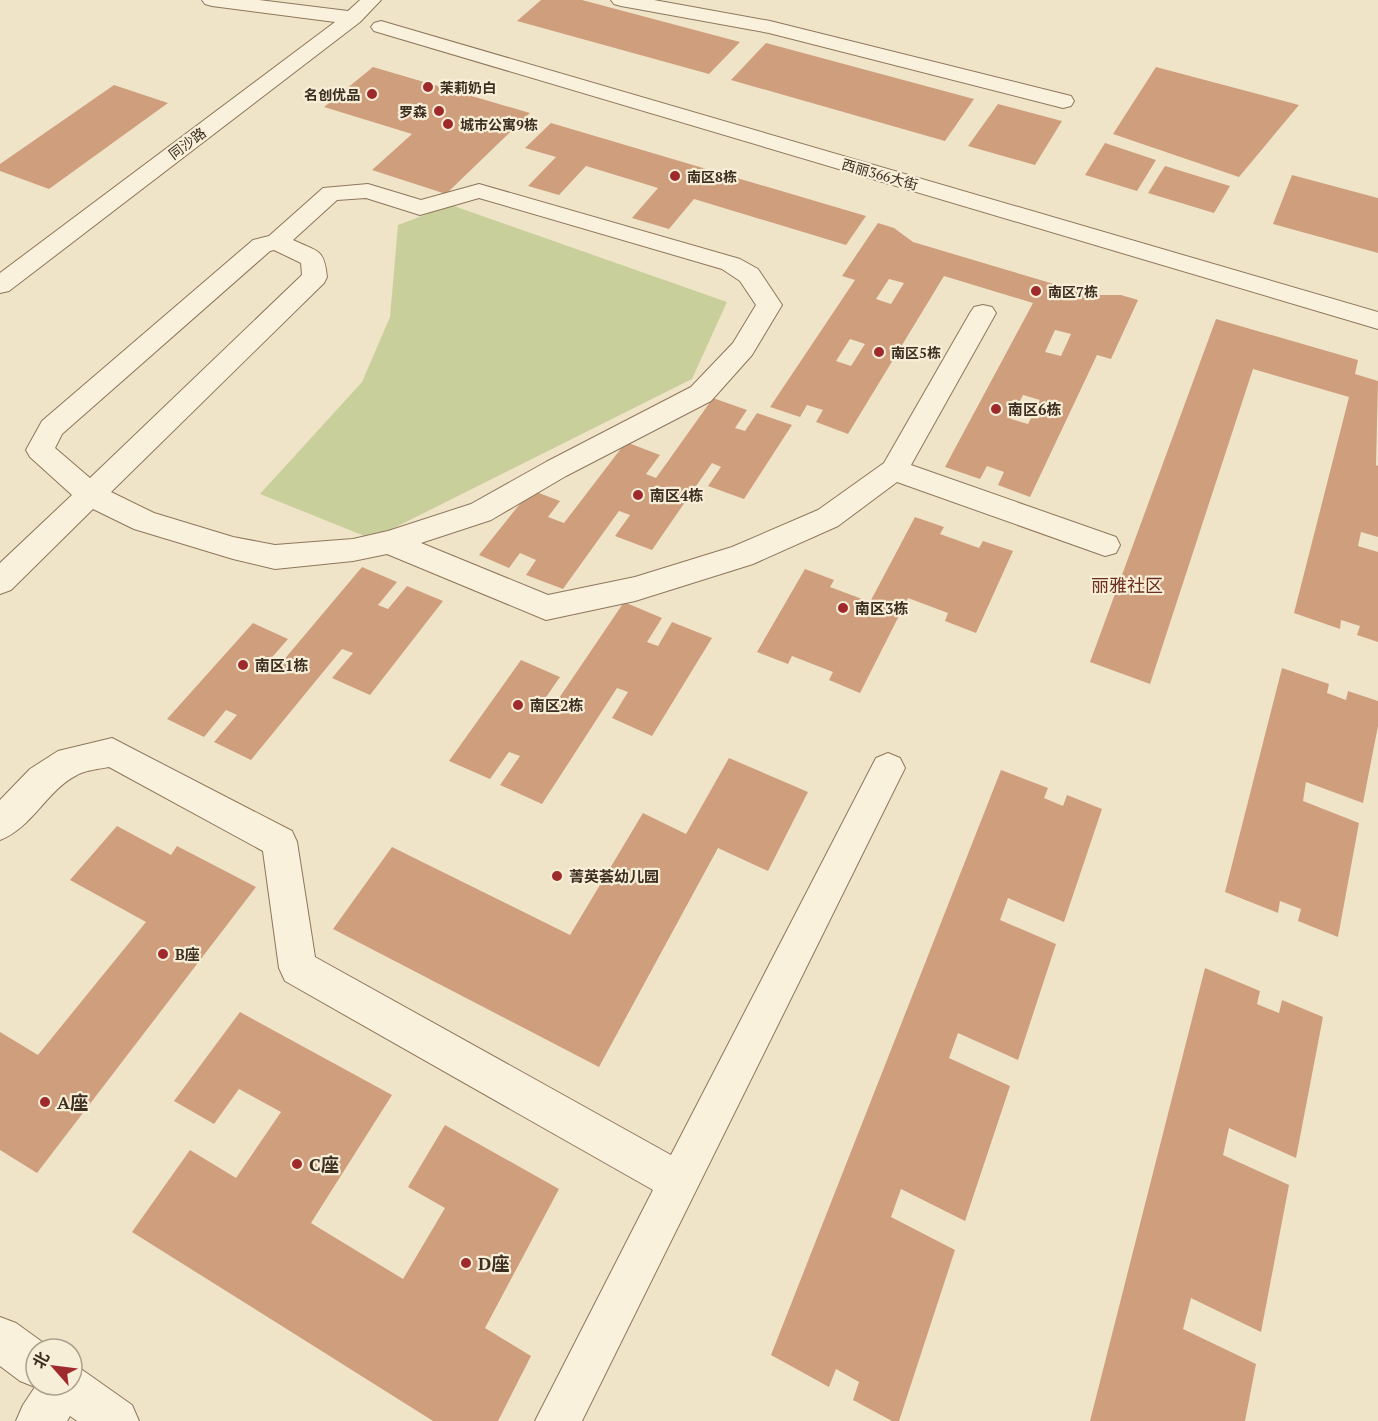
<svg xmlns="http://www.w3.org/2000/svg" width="1378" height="1421" font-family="'PT Serif','Noto Sans SC',serif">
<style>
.green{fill:#c9cf9b}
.building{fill:#cf9f7d;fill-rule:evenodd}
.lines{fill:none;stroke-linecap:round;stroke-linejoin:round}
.minor-casing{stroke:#8d765c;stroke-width:2}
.minor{fill:#faf1dc;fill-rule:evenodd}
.poi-dot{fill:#9e2a2b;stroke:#f7eed8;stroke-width:2}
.labels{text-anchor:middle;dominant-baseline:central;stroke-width:4.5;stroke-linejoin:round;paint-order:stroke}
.far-poi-label{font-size:14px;font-weight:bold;fill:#3d2e20;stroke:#f7eed8;text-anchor:start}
.far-street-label{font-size:14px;fill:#3d2e20;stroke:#f7eed8}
.poi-label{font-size:15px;font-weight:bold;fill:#3d2e20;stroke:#f7eed8;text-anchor:start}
.quarter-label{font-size:18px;fill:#6b2e1e;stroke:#f7eed8}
.near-poi-label{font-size:18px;font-weight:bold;fill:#3d2e20;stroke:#f7eed8;text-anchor:start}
</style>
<rect width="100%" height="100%" fill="#f0e4c8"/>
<polygon class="green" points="451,205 727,302 692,379 372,539 260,494 362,382 390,317 398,225"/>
<g class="building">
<polygon points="541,0 582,0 740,42 709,74 517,21"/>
<polygon points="766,43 974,99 945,141 731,80"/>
<polygon points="373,67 530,113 446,194 372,170 412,134 324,107"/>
<polygon points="1156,67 1299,105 1239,177 1113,134"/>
<polygon points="114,85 168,103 49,189 0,171 0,164"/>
<polygon points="998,104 1062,121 1035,165 968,146"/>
<polygon points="551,123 866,216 846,245 694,199 669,229 632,218 658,188 586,166 559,195 528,186 556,157 525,148"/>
<polygon points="1105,143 1156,160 1137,191 1085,175"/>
<polygon points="1165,166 1230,186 1214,213 1148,193"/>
<polygon points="1292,175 1378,198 1378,253 1273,224"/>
<path d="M 878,223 L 894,228 L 913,242 L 1091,295 L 1121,295 L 1138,300 L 1111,359 L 1097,355 L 1030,497 L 998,485 L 1004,472 L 987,466 L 980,479 L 945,467 L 1033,303 L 944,276 L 848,434 L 816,422 L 823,410 L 807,405 L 800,417 L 770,407 L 855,280 L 842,276 ZM 889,279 L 904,283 L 891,304 L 876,299 ZM 1055,330 L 1071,334 L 1061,356 L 1045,352 ZM 850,339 L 865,344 L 851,366 L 836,361 ZM 1023,395 L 1040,400 L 1028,424 L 1011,419 Z"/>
<polygon points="1216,319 1358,360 1355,374 1378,381 1376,465 1378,466 1378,537 1361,532 1358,546 1378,552 1378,642 1357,635 1360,626 1341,620 1340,629 1294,613 1349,397 1253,369 1150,684 1090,662"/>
<polygon points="713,398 747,410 735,428 745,431 757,413 792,425 744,499 708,486 721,467 712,463 652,550 615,536 630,515 619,511 563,589 526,575 536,560 520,553 509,568 479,555 531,490 560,501 548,517 564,523 626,442 660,455 646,474 656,478"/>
<polygon points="915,517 944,527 940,534 979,548 983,541 1013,551 976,633 945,621 948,613 908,598 860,693 829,680 833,672 792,656 788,664 757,652 805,569 834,580 830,587 870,602"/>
<polygon points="362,567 397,582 378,605 388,609 407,586 443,601 370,695 332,678 353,653 342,649 251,760 214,742 237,715 226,710 204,737 167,719 253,623 288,639 267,663 277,668"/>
<polygon points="624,602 662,618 647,642 658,646 672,622 712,638 652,736 612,718 628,692 617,688 542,804 500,785 520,756 509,752 490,779 449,761 521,660 560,677 542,703 553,707"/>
<polygon points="1282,668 1329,684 1327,693 1346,700 1348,691 1378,701 1378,726 1363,803 1306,782 1303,801 1359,823 1338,937 1298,921 1301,909 1280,901 1278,913 1225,892"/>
<polygon points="729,758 808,792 768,871 718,848 599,1067 333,929 392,847 570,935 643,813 686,834"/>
<polygon points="1001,770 1048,788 1044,798 1063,806 1067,795 1102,809 1064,922 1008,898 1000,920 1056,944 1018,1060 958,1033 949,1058 1010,1086 965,1221 901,1189 891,1217 955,1250 899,1421 892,1421 853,1400 859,1382 836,1369 829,1387 771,1355"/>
<polygon points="117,826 171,855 177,846 256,887 37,1173 0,1150 0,1032 38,1055 146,922 70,880"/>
<polygon points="1205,968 1260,991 1257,1004 1279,1013 1282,1000 1323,1017 1296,1158 1229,1128 1223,1155 1289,1185 1261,1332 1191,1298 1183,1329 1256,1364 1245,1421 1090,1421"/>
<polygon points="240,1012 392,1095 311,1223 403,1279 445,1208 408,1187 445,1125 559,1189 485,1328 531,1356 498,1421 433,1421 132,1232 190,1150 236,1178 281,1112 239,1089 214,1124 174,1101"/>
</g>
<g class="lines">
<g class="minor-casing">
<g id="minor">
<polygon points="202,0 259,0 348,11 360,0 381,0 360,22 9,291 0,293 0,273 335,22 212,6 205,4"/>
<polygon points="611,0 654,0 770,21 1071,96 1074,101 1071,106 1063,108 769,33 621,6 614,4"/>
<polygon points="381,21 1378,312 1378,329 374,31 371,27 374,23"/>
<path d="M 368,184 L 421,200 L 479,184 L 740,259 L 758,269 L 782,305 L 752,355 L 711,401 L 566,476 L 491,520 L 421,543 L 548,595 L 635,577 L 732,547 L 818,510 L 884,463 L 970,313 L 974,307 L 983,305 L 992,307 L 996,313 L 911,465 L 1116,537 L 1120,545 L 1116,553 L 1105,556 L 897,482 L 838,526 L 753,564 L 635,601 L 546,620 L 387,554 L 353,561 L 275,569 L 233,559 L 134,529 L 93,509 L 11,590 L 0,594 L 0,563 L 72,495 L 30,457 L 26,450 L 42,421 L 253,240 L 269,236 L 323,188 ZM 366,198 L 420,215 L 479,198 L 722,269 L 740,281 L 756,305 L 733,343 L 691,387 L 546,462 L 471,504 L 388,531 L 353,539 L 275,545 L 233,537 L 154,513 L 111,492 L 324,283 L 327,277 C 324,248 318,252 293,240 L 337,200 ZM 274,250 L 301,263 L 302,275 L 90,478 L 55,448 L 62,434 L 270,251 Z"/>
<path d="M 112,738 L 292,831 L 297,842 L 315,957 L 671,1155 L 876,758 L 888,753 L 900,758 L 905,768 L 900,778 L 582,1421 L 535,1421 L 653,1190 L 285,981 L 279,968 L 263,851 L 109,767 C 99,769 86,770 77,775 C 47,790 32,828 0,840 L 0,800 L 30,769 L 58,751 Z"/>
<polygon points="0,1317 16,1323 52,1349 36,1349 36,1385 72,1385 72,1365 81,1369 132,1405 139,1421 77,1421 70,1416 67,1421 16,1421 23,1405 35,1387 20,1381 0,1366"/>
</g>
</g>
<use href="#minor" class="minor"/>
</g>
<g class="poi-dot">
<circle cx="428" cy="87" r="6"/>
<circle cx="372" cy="94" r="6"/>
<circle cx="439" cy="111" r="6"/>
<circle cx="448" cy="124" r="6"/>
<circle cx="675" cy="176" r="6"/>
<circle cx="1036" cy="291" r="6"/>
<circle cx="879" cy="352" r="6"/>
<circle cx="996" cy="409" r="6"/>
<circle cx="638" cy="495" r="6"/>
<circle cx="843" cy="608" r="6"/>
<circle cx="243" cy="665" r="6"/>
<circle cx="518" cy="705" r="6"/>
<circle cx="557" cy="876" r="6"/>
<circle cx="163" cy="954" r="6"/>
<circle cx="45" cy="1102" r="6"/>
<circle cx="297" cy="1164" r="6"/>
<circle cx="466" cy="1263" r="6"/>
</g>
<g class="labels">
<g class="far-poi-label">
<text x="440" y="87">茉莉奶白</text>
<text x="360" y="94" text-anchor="end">名创优品</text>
<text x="427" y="111" text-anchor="end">罗森</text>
<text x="460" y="124">城市公寓9栋</text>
<text x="687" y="176">南区8栋</text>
<text x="1048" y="291">南区7栋</text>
<text x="891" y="352">南区5栋</text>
</g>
<g class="far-street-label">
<text transform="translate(187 143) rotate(-37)">同沙路</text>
<text transform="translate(880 174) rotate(16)">西丽366大街</text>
</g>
<g class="poi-label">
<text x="1008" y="409">南区6栋</text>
<text x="650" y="495">南区4栋</text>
<text x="855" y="608">南区3栋</text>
<text x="255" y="665">南区1栋</text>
<text x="530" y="705">南区2栋</text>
<text x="569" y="876">菁英荟幼儿园</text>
<text x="175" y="954">B座</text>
</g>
<g class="quarter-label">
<text x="1127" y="585">丽雅社区</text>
</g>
<g class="near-poi-label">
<text x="57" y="1102">A座</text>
<text x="309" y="1164">C座</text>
<text x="478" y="1263">D座</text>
</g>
</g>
<g transform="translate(54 1367) rotate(298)"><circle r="28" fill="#f7eed8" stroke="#ada18e" stroke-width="1.5"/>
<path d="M0-4.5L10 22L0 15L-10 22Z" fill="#9e2a2b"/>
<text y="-9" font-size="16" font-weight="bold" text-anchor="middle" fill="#3d2e20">北</text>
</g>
</svg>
